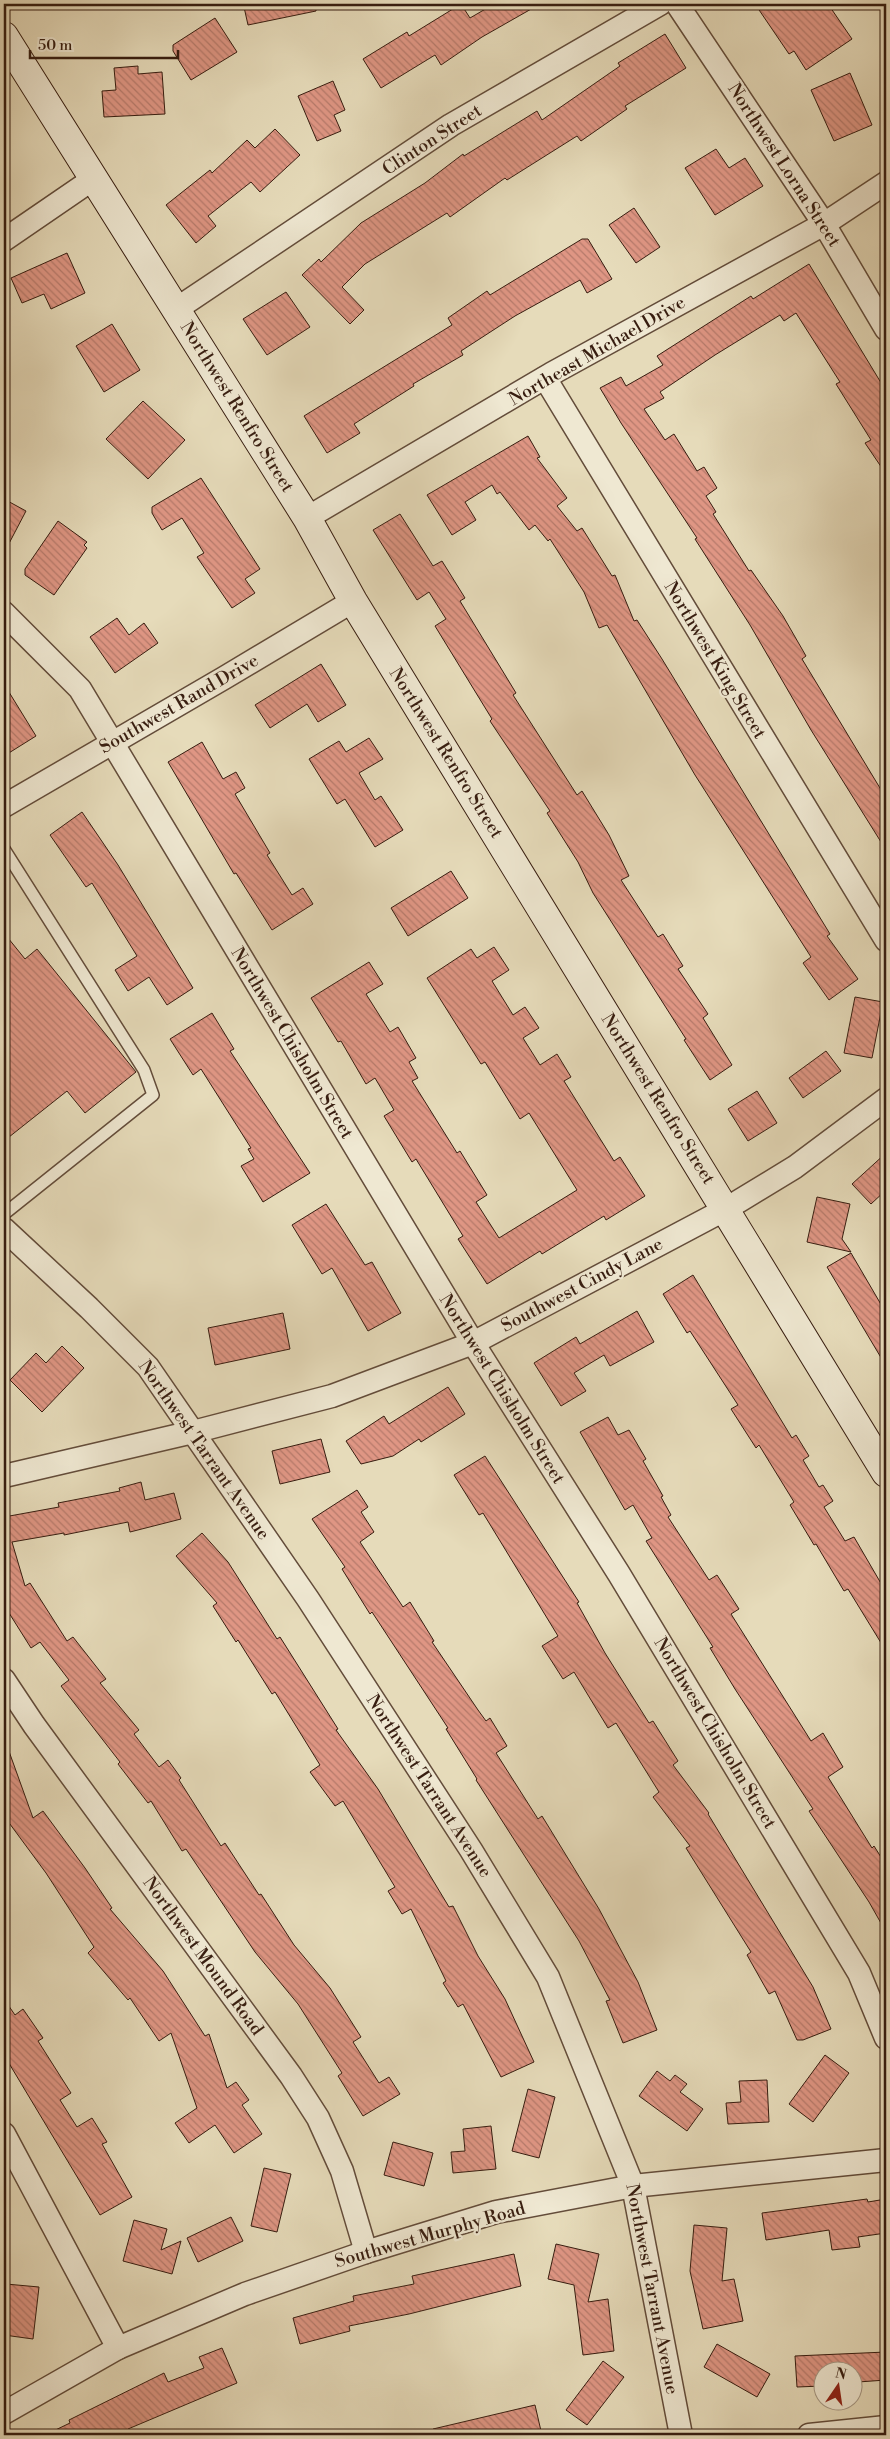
<svg xmlns="http://www.w3.org/2000/svg" width="890" height="2439" font-family="'Libre Bodoni',serif">
<style>
.building{fill:url(#building-back-hatch);stroke:#371d10}
.lines{fill:none;stroke-linecap:round;stroke-linejoin:round}
.lane-casing{stroke:#634c3a;stroke-width:14}
.street-casing{stroke:#634c3a;stroke-width:25}
.secondary-casing{stroke:#371d10;stroke-width:30}
.lane{stroke:#efe8d2;stroke-width:11}
.street{stroke:#efe8d2;stroke-width:22}
.secondary{stroke:#efe8d2;stroke-width:28}
.labels{text-anchor:middle;dominant-baseline:central;stroke-width:4.5;stroke-linejoin:round;paint-order:stroke}
.street-label{font-size:18px;fill:#371d10;stroke:#efe8d2}
</style>
<defs>
<pattern id="building-back-hatch" width="6" height="6" patternUnits="userSpaceOnUse" patternTransform="scale(1.25)"><rect width="6" height="6" fill="#df9684"/><path d="M-1 5l2 2M0 0l6 6M5-1l2 2" fill="none" stroke="#b67a6b"/></pattern>
</defs>
<rect width="100%" height="100%" fill="#e6dbba"/>
<filter id="stains"><feTurbulence type="fractalNoise" baseFrequency=".004" numOctaves="4"/><feColorMatrix values="0 0 0 0 .2 0 0 0 0 .09 0 0 0 0 .02 0 0 0 .5 -.17"/></filter>
<radialGradient id="worn" r=".72"><stop offset=".6" stop-color="#630" stop-opacity="0"/><stop offset="1" stop-color="#630" stop-opacity=".3"/></radialGradient>
<g class="building">
<polygon points="260,4 316,4 316,11 248,25 244,7"/>
<polygon points="461,4 470,18 494,4 540,4 482,37 441,65 435,55 381,88 363,59 407,32 409,36"/>
<polygon points="755,4 828,4 852,39 806,70 794,51 789,54"/>
<polygon points="215,18 237,52 191,80 173,51 173,45"/>
<polygon points="665,34 686,68 625,106 627,109 581,141 577,136 507,180 505,178 450,217 447,213 365,264 342,287 364,310 350,324 302,275 319,259 321,262 361,223 425,183 463,154 464,156 537,111 542,120 620,66 618,63"/>
<polygon points="138,66 138,74 162,72 165,114 104,117 102,91 116,90 114,68"/>
<polygon points="850,73 872,125 834,141 811,90"/>
<polygon points="333,81 345,110 334,115 341,131 317,141 298,96"/>
<polygon points="275,129 300,155 260,192 251,182 208,216 216,226 196,243 166,205 210,170 212,173 247,140 255,148"/>
<polygon points="716,149 729,168 745,158 763,186 715,215 685,168"/>
<polygon points="634,208 660,247 636,263 609,225"/>
<polygon points="582,239 588,239 612,279 587,293 580,280 515,316 461,351 463,355 413,384 414,386 354,424 360,433 327,453 304,416 452,325 448,318 487,291 490,295"/>
<polygon points="67,253 85,293 51,309 44,294 22,303 11,278"/>
<polygon points="809,264 886,391 886,474 865,443 871,440 836,384 840,382 796,313 784,321 780,315 715,355 660,392 664,398 644,409 665,440 674,434 697,471 704,467 717,488 706,496 716,512 713,514 749,571 751,570 783,616 806,656 802,659 886,798 886,850 811,730 750,625 695,539 697,538 621,423 600,388 621,377 626,386 663,365 657,356 751,296 753,299"/>
<polygon points="286,292 310,327 267,355 243,319"/>
<polygon points="112,324 140,370 104,392 76,346"/>
<polygon points="143,401 185,440 148,479 106,439"/>
<polygon points="528,436 540,457 537,458 567,498 557,506 577,531 582,528 612,576 615,575 634,621 637,620 662,659 830,934 827,936 858,979 829,1000 803,963 811,957 695,775 607,625 599,628 584,592 550,539 548,541 535,525 529,530 500,492 497,494 492,485 465,502 476,520 452,535 427,495"/>
<polygon points="201,478 260,569 245,579 255,593 232,608 197,557 204,553 182,518 162,530 152,513 152,507"/>
<polygon points="4,499 26,511 4,553"/>
<polygon points="400,514 433,566 442,561 465,598 460,601 516,693 513,695 577,795 582,791 609,835 629,876 621,880 658,937 663,934 683,966 678,969 708,1014 703,1018 732,1065 710,1080 684,1040 686,1039 593,893 578,862 547,813 550,811 490,721 492,719 435,626 446,619 429,592 417,600 373,530"/>
<polygon points="58,521 87,542 84,545 87,548 54,595 25,575 25,569"/>
<polygon points="117,618 129,635 144,623 158,643 115,673 90,637"/>
<polygon points="321,664 346,705 318,722 307,704 270,728 255,705"/>
<polygon points="4,684 36,736 4,756"/>
<polygon points="369,738 383,759 359,773 375,800 381,796 403,830 375,847 345,799 337,804 309,759 339,741 346,752"/>
<polygon points="202,742 223,779 236,772 245,788 235,794 270,853 267,855 292,895 303,888 313,904 272,930 236,873 234,874 168,762"/>
<polygon points="82,812 118,865 193,988 167,1005 149,977 128,991 115,970 137,956 92,883 86,887 50,835"/>
<polygon points="451,871 468,898 408,936 391,908"/>
<polygon points="4,933 25,959 37,949 136,1072 85,1113 67,1091 4,1141"/>
<polygon points="494,947 509,970 492,981 513,1015 525,1007 539,1028 523,1038 540,1065 557,1054 571,1077 564,1081 614,1161 620,1157 645,1196 606,1220 604,1216 542,1254 540,1251 487,1284 458,1239 463,1236 416,1159 412,1162 384,1116 394,1110 375,1078 366,1084 341,1041 338,1042 311,998 369,962 383,984 366,994 390,1032 398,1027 416,1058 409,1062 418,1078 412,1081 457,1153 460,1151 487,1195 476,1202 499,1238 577,1190 529,1113 520,1119 485,1062 481,1064 427,978 471,949 477,958"/>
<polygon points="855,997 883,1002 872,1058 844,1053"/>
<polygon points="212,1013 234,1049 230,1051 310,1173 263,1202 241,1166 254,1159 248,1149 251,1148 201,1069 193,1075 170,1039"/>
<polygon points="826,1051 841,1071 803,1098 789,1078"/>
<polygon points="757,1091 777,1123 748,1141 728,1109"/>
<polygon points="886,1153 886,1190 871,1204 852,1184"/>
<polygon points="817,1197 850,1204 842,1239 851,1252 807,1242"/>
<polygon points="326,1204 365,1265 372,1262 401,1313 368,1331 332,1268 322,1274 292,1225"/>
<polygon points="851,1253 886,1313 886,1366 827,1267"/>
<polygon points="693,1275 792,1438 796,1435 809,1456 803,1460 819,1487 823,1485 833,1501 824,1507 845,1541 854,1537 886,1592 886,1651 848,1589 844,1591 816,1544 814,1545 790,1505 794,1502 759,1445 756,1448 731,1409 738,1405 690,1331 687,1333 663,1294"/>
<polygon points="637,1311 654,1342 610,1366 604,1355 574,1373 586,1391 561,1406 534,1363 576,1337 580,1344"/>
<polygon points="283,1313 290,1349 215,1365 208,1328"/>
<polygon points="62,1346 84,1368 42,1412 10,1380 36,1353 46,1363"/>
<polygon points="448,1387 465,1414 421,1442 419,1439 393,1456 361,1464 346,1441 384,1416 389,1424"/>
<polygon points="608,1417 618,1435 629,1430 646,1459 643,1461 663,1496 661,1497 671,1515 668,1517 709,1580 717,1575 739,1609 731,1614 811,1741 823,1733 843,1767 828,1777 872,1848 874,1846 886,1865 886,1932 869,1902 809,1811 813,1809 735,1689 710,1648 713,1647 646,1541 652,1538 633,1505 625,1510 580,1432"/>
<polygon points="321,1439 330,1472 280,1484 272,1451"/>
<polygon points="485,1456 579,1602 577,1603 605,1653 649,1723 653,1721 678,1761 673,1765 709,1813 708,1814 813,1987 831,2029 803,2040 797,2040 775,1991 769,1994 747,1955 751,1952 686,1848 690,1846 653,1797 659,1792 616,1723 608,1728 574,1672 563,1679 542,1646 558,1636 483,1513 479,1515 454,1475"/>
<polygon points="141,1482 145,1500 174,1493 181,1519 130,1532 128,1522 64,1535 64,1533 12,1542 25,1586 30,1583 67,1641 73,1637 106,1679 100,1683 139,1730 134,1734 159,1767 168,1760 181,1778 179,1780 221,1846 225,1843 259,1895 261,1894 294,1945 330,1988 361,2037 353,2042 379,2083 389,2077 400,2094 363,2116 338,2076 342,2073 298,2004 255,1952 186,1849 182,1851 151,1801 148,1803 118,1764 120,1762 61,1686 69,1680 40,1642 31,1648 4,1605 4,1517 59,1507 58,1503 120,1491 119,1488"/>
<polygon points="357,1490 368,1507 361,1512 374,1532 360,1542 403,1607 410,1602 434,1641 432,1642 478,1710 486,1721 490,1718 507,1746 496,1753 538,1819 542,1816 599,1909 638,1982 657,2030 623,2043 606,2001 610,2000 579,1941 476,1780 477,1779 446,1729 448,1728 372,1612 370,1614 342,1569 345,1567 312,1519"/>
<polygon points="202,1533 228,1562 277,1639 280,1637 338,1729 336,1730 378,1789 449,1907 453,1906 478,1956 505,1999 534,2062 501,2077 463,2004 458,2007 443,1983 446,1981 411,1909 402,1914 388,1891 395,1887 343,1801 335,1806 310,1772 320,1765 275,1692 272,1694 238,1640 236,1642 213,1606 217,1603 176,1556"/>
<polygon points="6,1743 33,1818 43,1811 85,1868 112,1908 110,1909 163,1971 205,2036 209,2034 227,2088 236,2082 249,2100 242,2105 262,2134 234,2153 215,2125 189,2143 175,2123 197,2108 171,2033 159,2041 130,1998 128,2000 88,1953 94,1947 46,1873 4,1816 4,1744"/>
<polygon points="4,1999 15,2015 23,2009 43,2038 38,2041 71,2093 60,2100 77,2127 92,2118 107,2142 102,2144 132,2197 100,2215 4,2055"/>
<polygon points="825,2055 849,2073 813,2122 789,2104"/>
<polygon points="657,2071 670,2081 675,2075 687,2084 680,2092 703,2109 687,2131 639,2096"/>
<polygon points="767,2080 769,2122 728,2124 726,2103 741,2102 739,2081"/>
<polygon points="528,2089 555,2097 539,2158 512,2151"/>
<polygon points="491,2126 496,2169 453,2173 451,2152 465,2151 463,2129"/>
<polygon points="393,2142 433,2153 424,2186 384,2175"/>
<polygon points="264,2168 291,2174 277,2232 251,2226"/>
<polygon points="867,2199 868,2202 886,2199 886,2233 858,2237 860,2247 832,2250 829,2230 766,2240 762,2213"/>
<polygon points="231,2217 243,2241 198,2262 187,2238"/>
<polygon points="134,2220 167,2229 161,2250 181,2241 172,2274 123,2261"/>
<polygon points="694,2225 727,2228 722,2281 734,2279 743,2321 703,2329 690,2271"/>
<polygon points="556,2244 599,2254 588,2302 608,2299 614,2351 583,2355 574,2285 548,2279"/>
<polygon points="514,2254 521,2286 409,2314 349,2326 350,2331 300,2344 293,2318 354,2301 353,2296 414,2284 412,2276"/>
<polygon points="6,2284 39,2287 33,2339 4,2335"/>
<polygon points="717,2344 770,2374 757,2397 704,2367"/>
<polygon points="222,2348 237,2383 128,2429 131,2435 45,2435 70,2423 69,2420 164,2373 168,2382 204,2368 199,2357"/>
<polygon points="886,2352 886,2380 858,2382 857,2372 822,2372 822,2386 797,2387 795,2356"/>
<polygon points="603,2361 624,2377 587,2425 566,2410"/>
<polygon points="535,2405 541,2431 519,2435 434,2435 433,2429"/>
</g>
<g class="lines">
<g class="lane-casing">
<polyline id="lane" points="4,849 144,1070 153,1095 4,1214"/>
</g>
<g class="street-casing">
<g id="street">
<polyline points="677,4 824,224 886,329"/>
<polyline points="4,240 93,179"/>
<polyline points="175,310 451,125 660,4"/>
<polyline points="545,378 886,940"/>
<polyline points="307,518 551,374 824,224 886,183"/>
<polyline points="4,613 80,689 473,1343 619,1574 859,1973 886,2038"/>
<polyline points="4,806 224,678 353,601"/>
<polyline points="4,1229 89,1308 148,1367 308,1599 471,1850 548,1977 633,2186 681,2435"/>
<polyline points="4,1476 193,1432 332,1396 473,1343 726,1209 795,1167 886,1099"/>
<polyline points="4,1680 34,1725 291,2076 318,2118 342,2171 366,2252"/>
<polyline points="4,2134 118,2348"/>
<polyline points="4,2413 118,2348 245,2294 366,2252 496,2212 633,2186 886,2160"/>
<polyline points="809,2435 886,2427"/>
</g>
</g>
<g class="secondary-casing">
<polyline id="secondary" points="4,36 307,518 353,601 886,1473"/>
</g>
<use href="#lane" class="lane"/>
<use href="#street" class="street"/>
<use href="#secondary" class="secondary"/>
</g>
<g class="labels">
<g class="street-label">
<text transform="translate(432 140) rotate(-33)">Clinton Street</text>
<text transform="translate(784 165) rotate(57)">Northwest Lorna Street</text>
<text transform="translate(597 351) rotate(-30)">Northeast Michael Drive</text>
<text transform="translate(237 407) rotate(58)">Northwest Renfro Street</text>
<text transform="translate(715 660) rotate(59)">Northwest King Street</text>
<text transform="translate(179 704) rotate(-30)">Southwest Rand Drive</text>
<text transform="translate(446 753) rotate(58)">Northwest Renfro Street</text>
<text transform="translate(292 1043) rotate(59)">Northwest Chisholm Street</text>
<text transform="translate(658 1099) rotate(58)">Northwest Renfro Street</text>
<text transform="translate(582 1285) rotate(-28)">Southwest Cindy Lane</text>
<text transform="translate(502 1389) rotate(58)">Northwest Chisholm Street</text>
<text transform="translate(204 1450) rotate(55)">Northwest Tarrant Avenue</text>
<text transform="translate(715 1733) rotate(59)">Northwest Chisholm Street</text>
<text transform="translate(429 1786) rotate(57)">Northwest Tarrant Avenue</text>
<text transform="translate(203 1956) rotate(54)">Northwest Mound Road</text>
<text transform="translate(430 2235) rotate(-16)">Southwest Murphy Road</text>
<text transform="translate(652 2289) rotate(79)">Northwest Tarrant Avenue</text>
</g>
</g>
<rect width="890" height="2439" fill="none" stroke="#e6dbba" stroke-width="20"/>
<rect x="5" y="5" width="880" height="2429" fill="none" stroke="#371d10" stroke-width="2.5"/>
<rect x="10" y="10" width="870" height="2419" fill="none" stroke="#371d10"/>
<g transform="translate(838 2386) rotate(13)"><circle r="24" fill="#efe8d2" stroke="#a59784"/>
<path d="M0-4L9 19L0 12L-9 19Z" fill="#8f2418"/>
<text y="-8" font-size="14" font-weight="bold" text-anchor="middle" fill="#371d10">N</text>
</g>
<path d="M30 50v8h148v-8" fill="none" stroke="#371d10" stroke-width="2.5"/>
<text x="38" y="50" font-size="15" fill="#371d10" stroke="#efe8d2" stroke-width="4" paint-order="stroke">50 m</text>
<rect width="100%" height="100%" filter="url(#stains)"/>
<rect width="100%" height="100%" fill="url(#worn)"/>
</svg>
